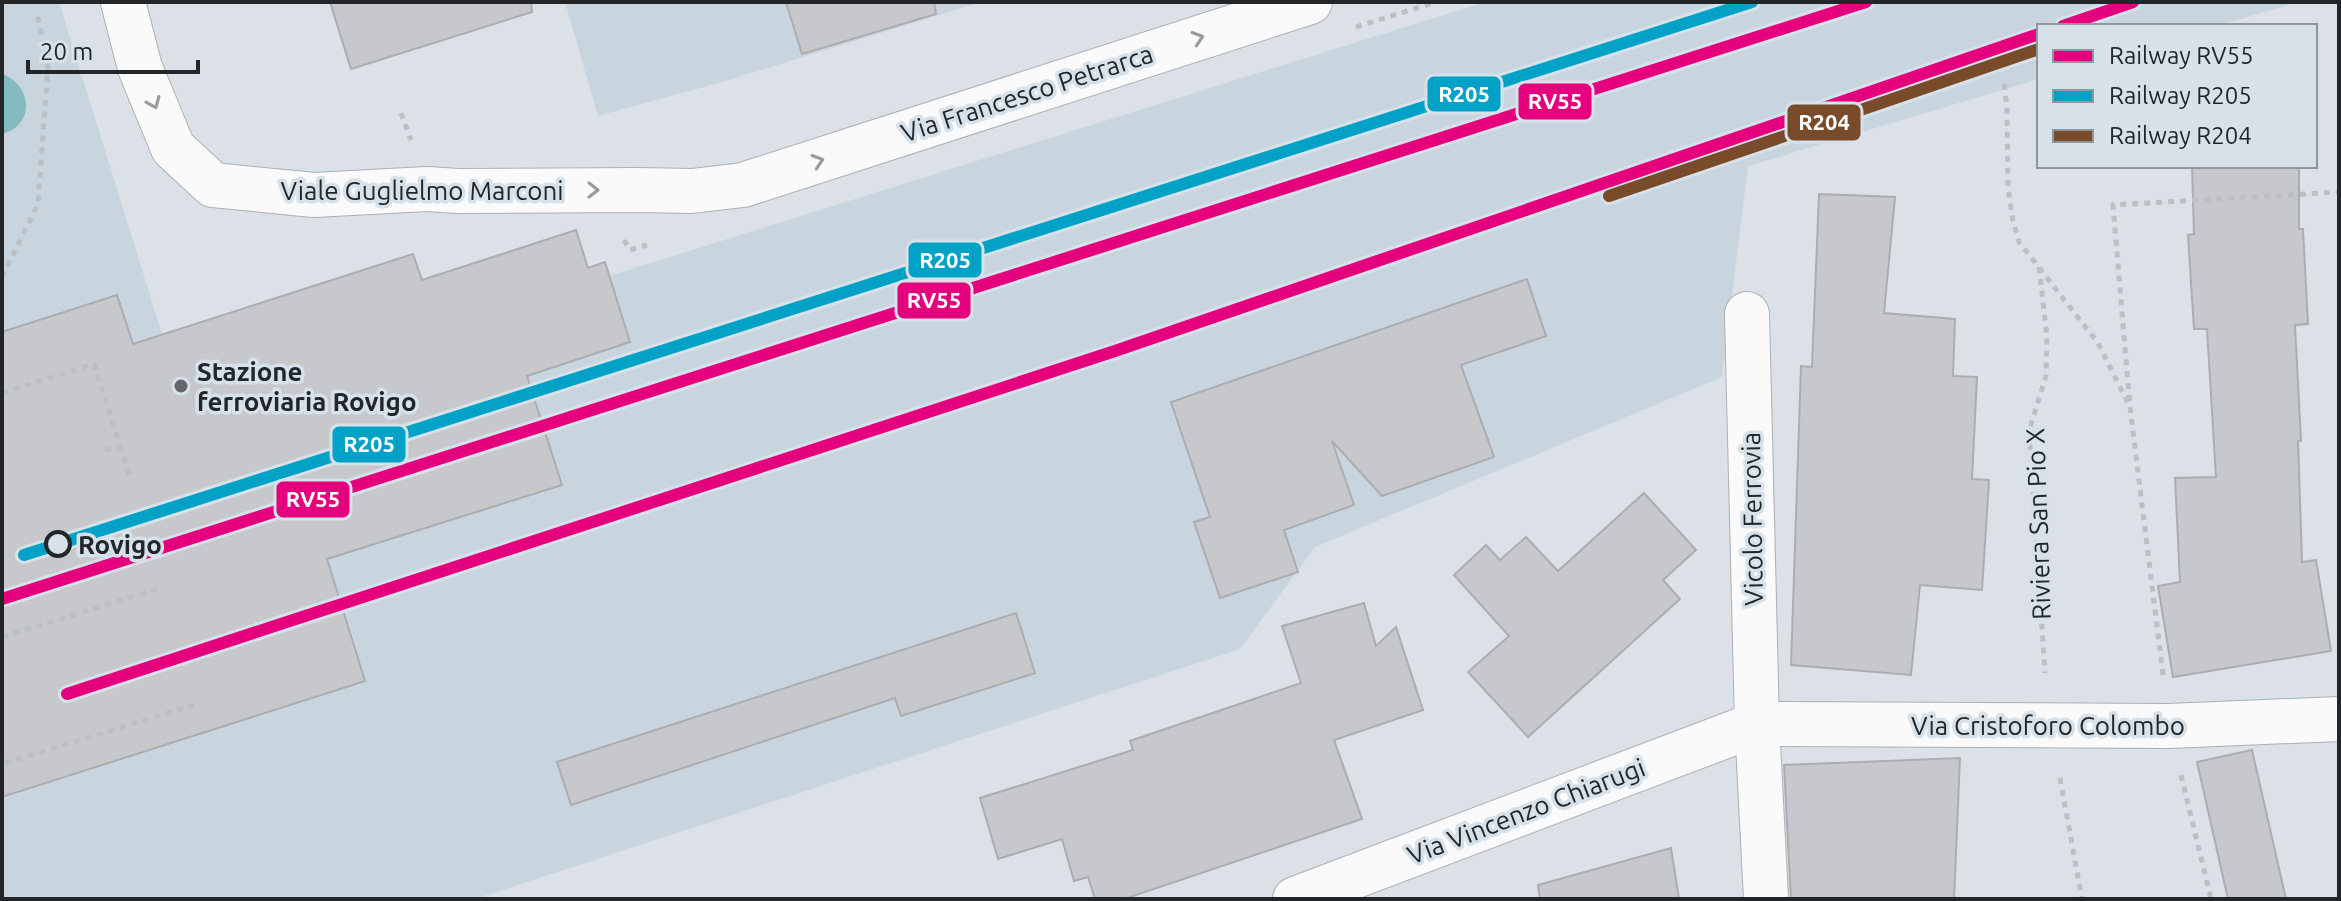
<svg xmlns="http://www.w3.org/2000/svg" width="2341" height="901" font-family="Ubuntu,sans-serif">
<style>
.built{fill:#c9d5de}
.water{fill:#84bac0}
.building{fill:#c6c8cc;stroke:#abadb1;stroke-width:2}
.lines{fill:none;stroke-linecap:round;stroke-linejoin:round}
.minor-casing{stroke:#abb0b3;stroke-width:46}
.tertiary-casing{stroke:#abb0b3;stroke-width:46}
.path{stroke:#bdc0c2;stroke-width:5;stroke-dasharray:6 6;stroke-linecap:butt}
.minor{stroke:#fafafb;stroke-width:44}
.tertiary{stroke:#fafafb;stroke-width:44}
.rail-1-casing{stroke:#d7e1ea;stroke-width:18}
.rail-2-casing{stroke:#d7e1ea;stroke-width:18}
.rail-3-casing{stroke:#d7e1ea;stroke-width:18}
.rail-1{stroke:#e5007d;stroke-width:12}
.rail-2{stroke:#02a2c6;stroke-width:12}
.rail-3{stroke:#7a4b2a;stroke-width:12}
.oneway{stroke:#999b9c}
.poi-dot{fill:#63676b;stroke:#d7e1ea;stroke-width:3}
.stop-dot{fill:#d7e1ea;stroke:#222629;stroke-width:4}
.labels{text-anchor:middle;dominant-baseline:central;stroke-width:7;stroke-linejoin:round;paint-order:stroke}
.street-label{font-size:26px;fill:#222629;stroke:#d7e1ea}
.poi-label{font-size:26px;font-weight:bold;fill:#222629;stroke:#d7e1ea;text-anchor:start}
.stop-label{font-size:26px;font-weight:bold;fill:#222629;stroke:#d7e1ea;text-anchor:start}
.line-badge{stroke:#d7e1ea;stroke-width:3}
.badge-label{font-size:22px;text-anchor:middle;font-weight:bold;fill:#fff}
</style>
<rect width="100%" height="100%" fill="#dbe1e6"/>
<g class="built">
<polygon points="2,2 59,2 162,334 413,254 422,280 576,230 588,268 609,276 1485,2 2298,2 2217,26 2039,26 2039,79 1748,166 1722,377 1315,547 1240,649 475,899 2,899"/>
<polygon points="565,2 981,2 722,82 598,116"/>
</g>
<path class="water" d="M 2,74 C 25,81 36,112 15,128 C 11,131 6,132 2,134 Z"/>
<g class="building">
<polygon points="330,2 531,2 532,12 351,69"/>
<polygon points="786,2 934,2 936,14 802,54"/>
<polygon points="2192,166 2299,166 2299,229 2303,229 2308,324 2295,325 2301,441 2298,441 2302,562 2316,560 2331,651 2173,677 2158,586 2180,582 2175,478 2216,477 2207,329 2194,329 2188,235 2194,234"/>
<polygon points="1819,194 1895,197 1884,313 1955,319 1953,376 1977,377 1972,479 1989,480 1982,590 1920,585 1911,675 1791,665 1801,366 1812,367"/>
<polygon points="576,230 588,268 605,262 630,342 527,376 562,485 327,559 365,681 2,797 2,332 117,295 133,344 413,254 422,280"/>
<polygon points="1527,279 1546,336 1461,365 1494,457 1382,496 1332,441 1354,505 1284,530 1298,572 1220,598 1194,522 1210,517 1171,402"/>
<polygon points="1644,493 1696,550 1663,580 1680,599 1528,737 1468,672 1509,636 1454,575 1486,545 1500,560 1526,537 1558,571"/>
<polygon points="1364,603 1376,646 1396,627 1423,710 1334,740 1362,819 1124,899 1095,899 1088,877 1074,881 1062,839 998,859 980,798 1133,750 1130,741 1301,683 1282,626"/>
<polygon points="1016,613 1035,673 901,716 895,698 571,805 557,762"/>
<polygon points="2252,750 2286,899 2228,899 2197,762"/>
<polygon points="1960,758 1954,899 1791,899 1784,765"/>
<polygon points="1671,848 1679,899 1540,899 1538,885"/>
</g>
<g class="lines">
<g class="minor-casing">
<g id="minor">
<polyline points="123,2 140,68 173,148 213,185 314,195 427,189 458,191 638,190 692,191 743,185 1310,2"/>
<polyline points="1747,314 1757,724 1766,899"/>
</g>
</g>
<g class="tertiary-casing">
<polyline id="tertiary" points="1295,899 1757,724 2169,726 2339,719"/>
</g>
<g class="path">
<polyline points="1356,27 1436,2"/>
<polyline points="2004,84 2007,108 2008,188 2013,221 2019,242 2098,343 2128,403"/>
<polyline points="401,113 411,140"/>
<polyline points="624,240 630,250 647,245"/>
<polyline points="2039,267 2047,337 2046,376 2029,431 2045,673"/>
<polyline points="2,277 38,204 48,67 37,13"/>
<polyline points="2,393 94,364 120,446 100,452"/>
<polyline points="120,446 131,481"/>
<polyline points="2,637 158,589"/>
<polyline points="2163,675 2130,407 2113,205 2339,192"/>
<polyline points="5,763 194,705"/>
<polyline points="2181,775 2211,899"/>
<polyline points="2060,778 2082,899"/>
</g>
<use href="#minor" class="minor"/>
<use href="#tertiary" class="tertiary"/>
<g class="rail-1-casing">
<g id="rail-1">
<polyline points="2063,26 2133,2"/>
<polyline points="2,599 1866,2"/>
<polyline points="67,694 1115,351 2039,34"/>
</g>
</g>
<g class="rail-2-casing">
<polyline id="rail-2" points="24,555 1752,2"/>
</g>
<g class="rail-3-casing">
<polyline id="rail-3" points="1609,196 2039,49"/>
</g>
<use href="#rail-1" class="rail-1"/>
<use href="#rail-2" class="rail-2"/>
<use href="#rail-3" class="rail-3"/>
</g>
<defs><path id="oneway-chevron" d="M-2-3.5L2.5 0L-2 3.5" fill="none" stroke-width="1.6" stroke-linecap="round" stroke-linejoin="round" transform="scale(2)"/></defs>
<g class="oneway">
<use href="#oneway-chevron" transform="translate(1198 38) rotate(-18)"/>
<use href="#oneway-chevron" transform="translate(154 103) rotate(67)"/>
<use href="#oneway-chevron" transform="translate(818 161) rotate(-18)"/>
<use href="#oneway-chevron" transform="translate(593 190)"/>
</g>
<circle class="poi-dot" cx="181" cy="386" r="8"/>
<circle class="stop-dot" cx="58" cy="544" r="12"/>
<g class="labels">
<g class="street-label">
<text transform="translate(1027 93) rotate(-18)">Via Francesco Petrarca</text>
<text x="422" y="190">Viale Guglielmo Marconi</text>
<text transform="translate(1752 519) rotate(-91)">Vicolo Ferrovia</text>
<text transform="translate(2038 524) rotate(-92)">Riviera San Pio X</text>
<text x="2048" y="725">Via Cristoforo Colombo</text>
<text transform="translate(1526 811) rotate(-21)">Via Vincenzo Chiarugi</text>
</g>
<g class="poi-label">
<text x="197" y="371">Stazione<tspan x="197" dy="30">ferroviaria Rovigo</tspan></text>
</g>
<g class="stop-label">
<text x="78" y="544">Rovigo</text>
</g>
</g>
<g class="line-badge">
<rect x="1426" y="75" width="76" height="38" rx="8" fill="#02a2c6"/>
<rect x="1517" y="82" width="76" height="39" rx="8" fill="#e5007d"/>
<rect x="1786" y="103" width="76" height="39" rx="8" fill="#7a4b2a"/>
<rect x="907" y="241" width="76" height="38" rx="8" fill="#02a2c6"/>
<rect x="896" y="281" width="76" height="39" rx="8" fill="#e5007d"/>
<rect x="331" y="425" width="76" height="39" rx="8" fill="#02a2c6"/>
<rect x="275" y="480" width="76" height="39" rx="8" fill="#e5007d"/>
</g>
<g class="badge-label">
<text x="1464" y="102">R205</text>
<text x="1555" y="109">RV55</text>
<text x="1824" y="130">R204</text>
<text x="945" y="268">R205</text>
<text x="934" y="308">RV55</text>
<text x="369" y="452">R205</text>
<text x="313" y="507">RV55</text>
</g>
<rect width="2341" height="901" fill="none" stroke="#222629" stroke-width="8"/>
<rect x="2037" y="24" width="280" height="144" fill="#d7e1ea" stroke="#8f969d" stroke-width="2"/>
<rect x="2053" y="50" width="40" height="12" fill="#e5007d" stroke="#8f969d" stroke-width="2"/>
<text x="2109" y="64" font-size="24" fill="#222629">Railway RV55</text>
<rect x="2053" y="90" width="40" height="12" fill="#02a2c6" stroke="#8f969d" stroke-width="2"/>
<text x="2109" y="104" font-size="24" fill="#222629">Railway R205</text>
<rect x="2053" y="130" width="40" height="12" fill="#7a4b2a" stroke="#8f969d" stroke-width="2"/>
<text x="2109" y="144" font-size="24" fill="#222629">Railway R204</text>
<path d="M28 60v12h170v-12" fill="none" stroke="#222629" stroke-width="4"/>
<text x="40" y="60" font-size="24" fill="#222629" stroke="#d7e1ea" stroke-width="6" paint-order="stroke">20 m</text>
</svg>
